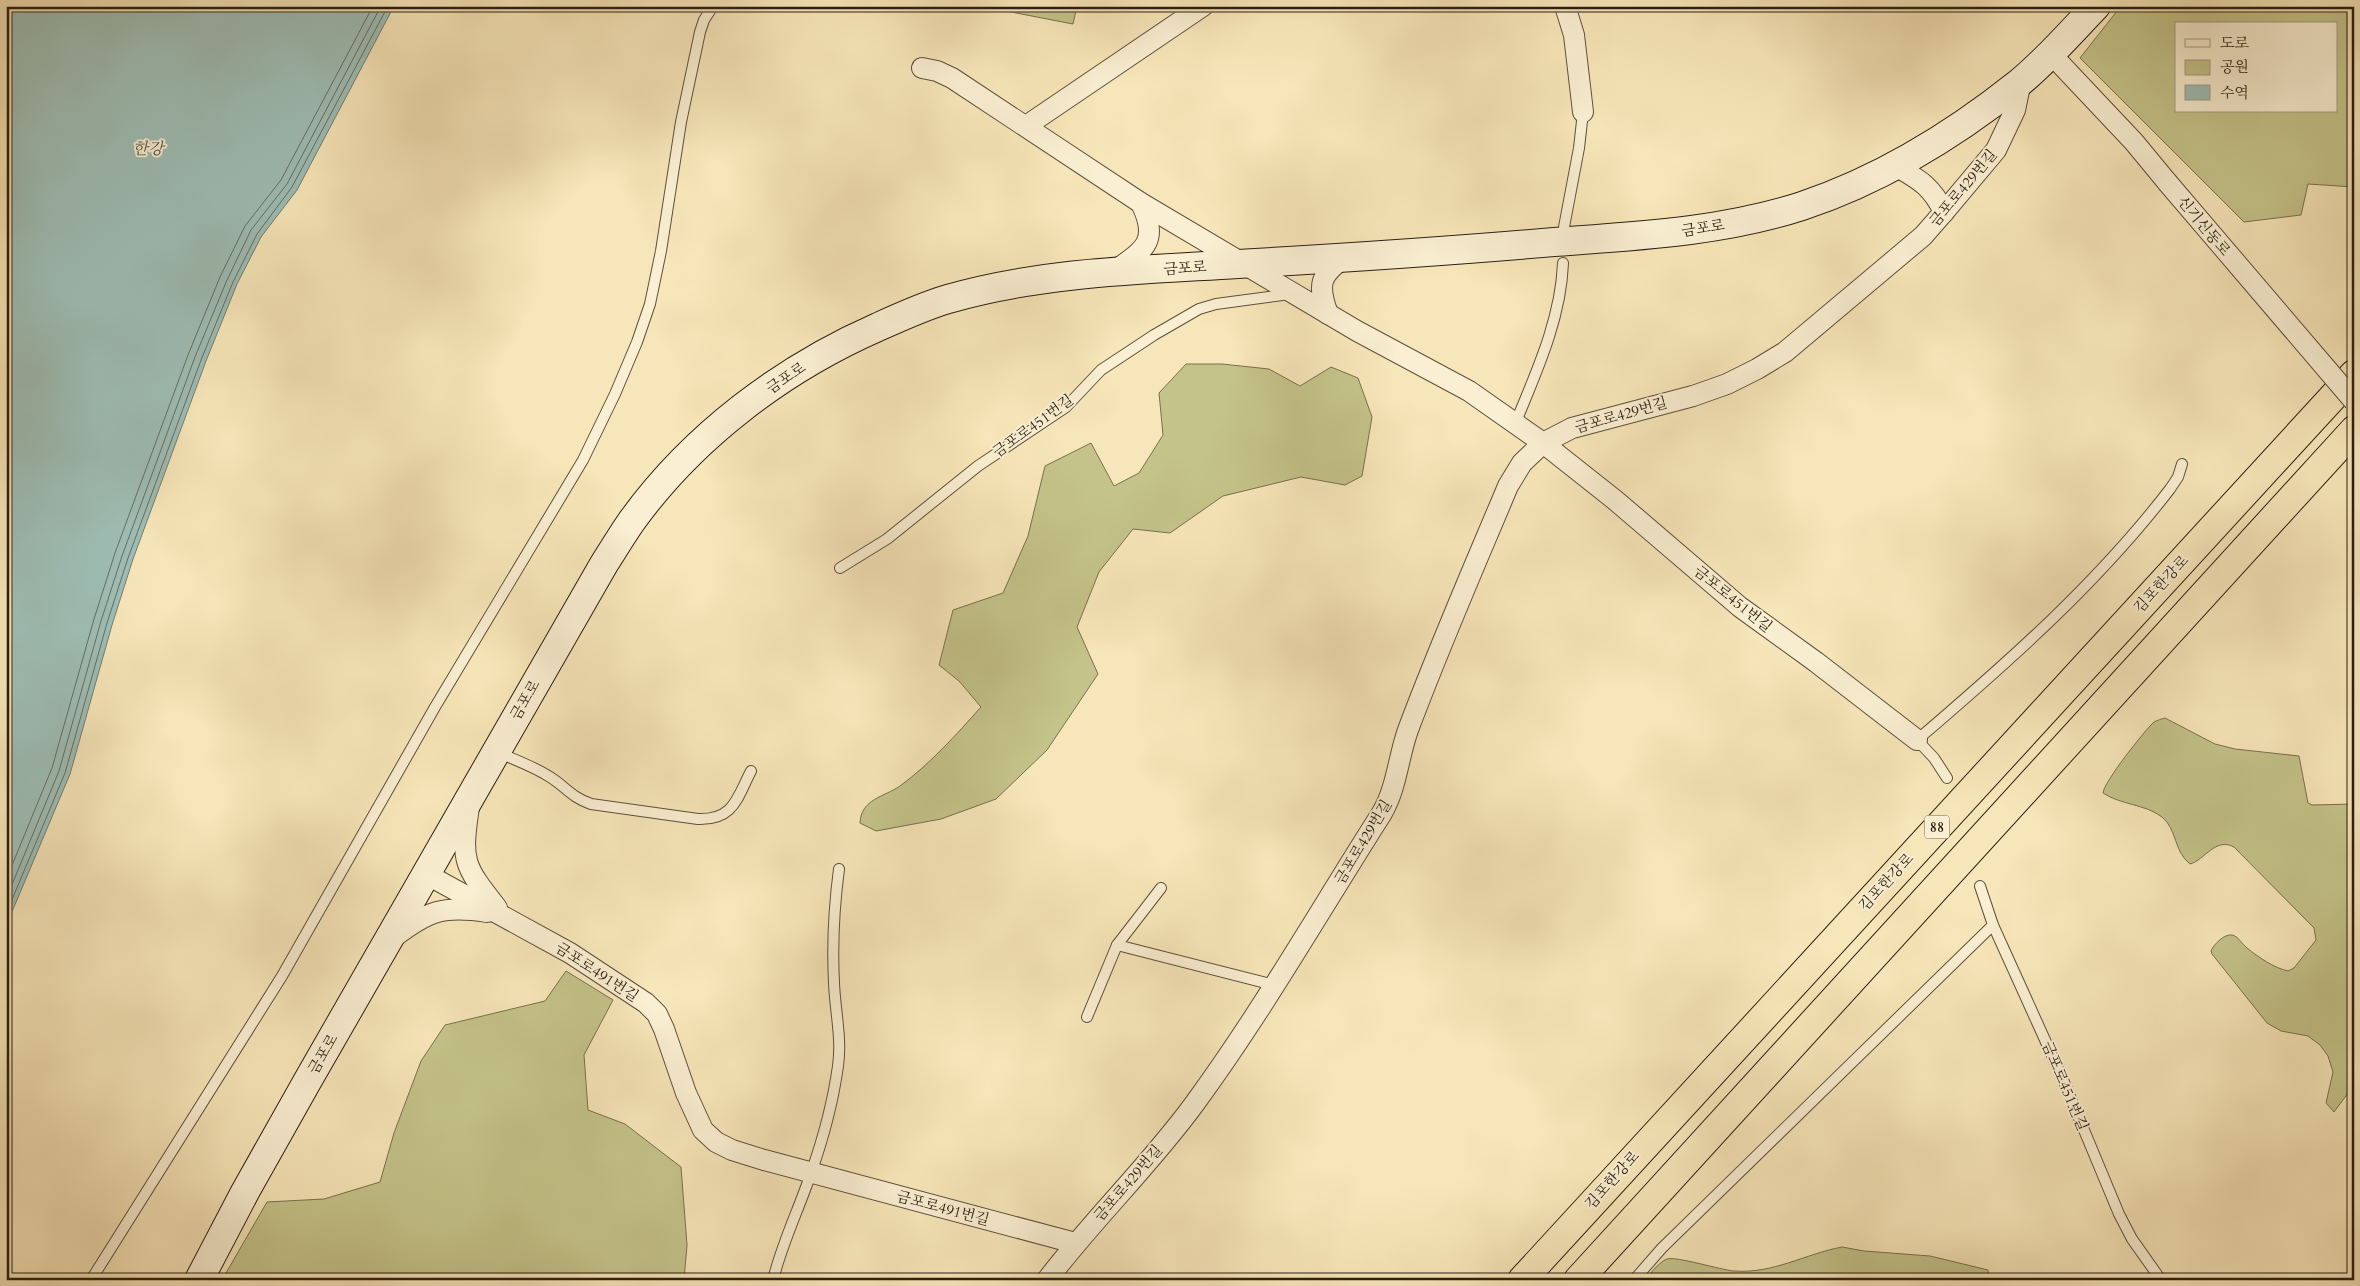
<svg xmlns="http://www.w3.org/2000/svg" width="2360" height="1286" font-family="Cardo,'Noto Serif KR',serif">
<style>
.green{fill:#c4c38a;stroke:#78704e;fill-rule:evenodd}
.water{fill:#9ebeb5;stroke:#707e74}
.lines{fill:none;stroke-linecap:round;stroke-linejoin:round}
.shore{stroke:#646e64;stroke-width:1}
.lane-casing{stroke:#5e503c;stroke-width:12}
.street-casing{stroke:#5e503c;stroke-width:22}
.secondary-casing{stroke:#2b1e12;stroke-width:30}
.highway-casing{stroke:#2b1e12;stroke-width:30}
.lane{stroke:#faefd2;stroke-width:10}
.street{stroke:#faefd2;stroke-width:20}
.secondary{stroke:#faefd2;stroke-width:28}
.highway{stroke:#f7e6b9;stroke-width:28}
.street-bridge-casing{stroke:#5e503c;stroke-width:22;stroke-linecap:butt}
.street-bridge{stroke:#faefd2;stroke-width:20}
.labels{text-anchor:middle;dominant-baseline:central;stroke-width:4;stroke-linejoin:round;paint-order:stroke}
.shield{fill:#faefd2;stroke:#695d4c;stroke-width:1}
.shield-label{font-size:14px;font-weight:bold;fill:#2b1e12}
.street-label{font-size:15px;fill:#2b1e12;stroke:#faefd2}
.water-label{font-size:16px;font-style:italic;fill:#53564b;stroke:#faefd2}
</style>
<rect width="100%" height="100%" fill="#f7e6b9"/>
<filter id="stains"><feTurbulence type="fractalNoise" baseFrequency=".004" numOctaves="4"/><feColorMatrix values="0 0 0 0 .2 0 0 0 0 .09 0 0 0 0 .02 0 0 0 .5 -.17"/></filter>
<radialGradient id="worn" r=".72"><stop offset=".6" stop-color="#630" stop-opacity="0"/><stop offset="1" stop-color="#630" stop-opacity=".3"/></radialGradient>
<g class="green">
<polygon points="980,6 1077,6 1073,24"/>
<path d="M 2121,6 L 2354,6 L 2349,39 L 2354,42 L 2354,187 L 2308,184 L 2301,215 L 2244,222 L 2080,58 ZM 2176,24 L 2336,24 L 2336,111 L 2176,111 Z"/>
<path d="M 1186,364 L 1222,364 L 1269,369 L 1300,386 L 1331,367 L 1358,378 L 1372,417 L 1362,476 L 1345,485 L 1301,477 L 1223,496 L 1170,533 L 1133,529 L 1099,572 L 1077,627 L 1098,674 L 1047,750 L 996,799 L 941,819 L 876,831 L 860,823 C 861,799 884,797 900,786 C 930,764 956,735 981,707 L 959,681 L 939,665 L 953,610 L 1003,593 L 1028,536 L 1045,466 L 1091,443 L 1114,486 L 1139,473 L 1163,435 L 1159,393 Z"/>
<path d="M 2165,718 L 2215,744 L 2235,749 L 2299,756 L 2308,803 L 2312,805 L 2354,804 L 2354,1074 L 2351,1089 L 2334,1112 L 2326,1103 L 2333,1072 L 2328,1056 L 2320,1045 L 2308,1036 L 2281,1031 L 2267,1023 L 2212,954 L 2211,951 C 2214,944 2224,934 2232,935 C 2238,936 2242,944 2247,948 C 2258,957 2274,968 2288,971 L 2294,968 L 2316,940 L 2314,928 L 2234,847 C 2215,837 2205,860 2190,864 C 2174,852 2177,829 2162,817 C 2145,804 2121,805 2103,793 C 2103,783 2145,730 2154,722 C 2158,720 2161,719 2165,718 Z"/>
<polygon points="566,971 613,1000 584,1055 588,1110 625,1124 681,1167 687,1245 684,1280 222,1280 267,1202 324,1199 380,1182 394,1133 421,1061 445,1025 545,1001"/>
<path d="M 1842,1247 L 1864,1251 L 1930,1256 L 1988,1270 L 1989,1280 L 1645,1280 C 1651,1273 1659,1262 1667,1259 C 1676,1256 1721,1270 1734,1271 C 1773,1274 1805,1254 1842,1247 Z"/>
</g>
<polygon class="water" points="6,6 394,6 297,190 261,237 237,284 206,361 133,559 112,625 70,774 6,926"/>
<g class="lines">
<g class="shore">
<polyline points="6,880 52,768 94,619 115,553 188,355 220,277 245,226 281,180 373,6"/>
<polyline points="6,899 59,771 101,621 122,556 195,357 227,280 251,230 287,184 381,6"/>
<polyline points="6,914 65,773 107,623 128,558 201,360 233,282 257,234 292,187 388,6"/>
</g>
<g class="lane-casing">
<g id="lane">
<polyline points="1564,227 1579,148 1583,112"/>
<path d="M 1515,424 C 1536,373 1561,319 1563,263"/>
<polyline points="840,568 887,539 978,466 1066,407 1101,370 1154,335 1199,309 1216,304 1290,294"/>
<path d="M 497,752 C 515,760 533,766 550,777 C 566,787 571,797 591,804 L 698,819 C 734,820 737,798 751,771"/>
<path d="M 1947,778 L 1934,758 L 1917,740 C 2007,663 2097,584 2170,489 L 2178,477 L 2182,464"/>
<polyline points="1980,886 1993,925 2064,1082 2119,1214 2132,1239 2161,1280"/>
<polyline points="1161,888 1117,945 1274,985"/>
<polyline points="1087,1017 1117,945"/>
<polyline points="91,1280 282,976 435,707 583,460 615,394 637,342 650,304 661,251 681,122 700,32 704,20 713,6"/>
<path d="M 773,1280 C 782,1243 799,1209 811,1173 C 823,1139 833,1102 838,1066 C 842,1038 835,1011 834,983 C 832,945 834,907 839,869"/>
<polyline points="1634,1280 1662,1248 1993,925"/>
</g>
</g>
<g class="street-casing">
<g id="street">
<polyline points="1565,6 1574,35 1583,112"/>
<polyline points="2051,54 2134,142 2167,182"/>
<polyline points="922,68 937,71 952,78 1141,203 1357,331 1469,391 1543,443 1615,500 1740,607 1816,662 1917,740"/>
<polyline points="1026,126 1203,6"/>
<path d="M 1894,165 C 1918,179 1931,185 1944,212"/>
<path d="M 1113,272 C 1144,250 1160,242 1141,203"/>
<path d="M 1328,314 C 1317,284 1320,275 1345,257"/>
<path d="M 469,807 C 461,861 463,865 497,908"/>
<polyline points="426,874 570,953 646,1003 657,1014 664,1029 686,1093 703,1130 716,1142 732,1150 764,1160 1075,1243"/>
<path d="M 394,937 C 428,911 443,905 487,912"/>
<path d="M 1047,1280 C 1094,1218 1150,1165 1195,1103 C 1263,1010 1320,910 1382,813 C 1397,787 1398,758 1408,730 C 1439,647 1474,567 1508,486 L 1522,463 L 1543,443 L 1572,428 L 1693,396 L 1727,384 L 1757,369 L 1785,352 L 1923,236 L 1944,212 L 1996,150 L 2015,110 L 2021,81"/>
</g>
</g>
<g class="secondary-casing">
<path id="secondary" d="M 199,1280 L 245,1192 L 308,1080 L 604,564 C 613,550 622,535 631,522 C 692,437 782,369 878,327 C 900,317 924,306 948,299 C 1041,272 1141,270 1238,264 C 1343,258 1449,251 1554,242 C 1637,236 1722,232 1802,206 C 1880,180 1955,134 2019,83 C 2047,60 2071,32 2096,6"/>
</g>
<g class="highway-casing">
<g id="highway">
<polyline points="1522,1280 2354,374"/>
<polyline points="1578,1280 2354,430"/>
</g>
</g>
<use href="#lane" class="lane"/>
<use href="#street" class="street"/>
<use href="#secondary" class="secondary"/>
<use href="#highway" class="highway"/>
<g class="street-bridge-casing">
<polyline id="street-bridge" points="2167,182 2354,401"/>
</g>
<use href="#street-bridge" class="street-bridge"/>
</g>
<g class="labels">
<rect class="shield" x="1924.5" y="815.5" width="25" height="23" rx="4"/>
<g class="shield-label">
<text x="1937" y="827">88</text>
</g>
<g class="street-label">
<text transform="translate(1963 188) rotate(-50)">금포로429번길</text>
<text transform="translate(2204 226) rotate(50)">신기신동로</text>
<text transform="translate(1703 228) rotate(-9)">금포로</text>
<text transform="translate(1185 268) rotate(-4)">금포로</text>
<text transform="translate(786 378) rotate(-34)">금포로</text>
<text transform="translate(1621 415) rotate(-16)">금포로429번길</text>
<text transform="translate(1033 426) rotate(-36)">금포로451번길</text>
<text transform="translate(2161 584) rotate(-47)">김포한강로</text>
<text transform="translate(1733 599) rotate(39)">금포로451번길</text>
<text transform="translate(525 700) rotate(-60)">금포로</text>
<text transform="translate(1363 842) rotate(-59)">금포로429번길</text>
<text transform="translate(1886 882) rotate(-47)">김포한강로</text>
<text transform="translate(597 972) rotate(33)">금포로491번길</text>
<text transform="translate(323 1054) rotate(-60)">금포로</text>
<text transform="translate(2065 1086) rotate(67)">금포로451번길</text>
<text transform="translate(1612 1180) rotate(-48)">김포한강로</text>
<text transform="translate(1128 1183) rotate(-49)">금포로429번길</text>
<text transform="translate(943 1208) rotate(15)">금포로491번길</text>
</g>
<g class="water-label">
<text x="148" y="149">한강</text>
</g>
</g>
<rect width="2360" height="1286" fill="none" stroke="#f7e6b9" stroke-width="25"/>
<rect x="8" y="8" width="2345" height="1271" fill="none" stroke="#2b1e12" stroke-width="2.5"/>
<rect x="12" y="12" width="2335" height="1261" fill="none" stroke="#2b1e12"/>
<rect x="2175" y="22" width="162" height="90" fill="#faefd2" stroke="#a79b85"/>
<rect x="2185" y="39" width="25" height="8" fill="#faefd2" stroke="#a79b85"/>
<text x="2220" y="48" font-size="15" fill="#2b1e12">도로</text>
<rect x="2185" y="60" width="25" height="15" fill="#c4c38a" stroke="#a79b85"/>
<text x="2220" y="72" font-size="15" fill="#2b1e12">공원</text>
<rect x="2185" y="85" width="25" height="15" fill="#9ebeb5" stroke="#a79b85"/>
<text x="2220" y="98" font-size="15" fill="#2b1e12">수역</text>
<rect width="100%" height="100%" filter="url(#stains)"/>
<rect width="100%" height="100%" fill="url(#worn)"/>
</svg>
